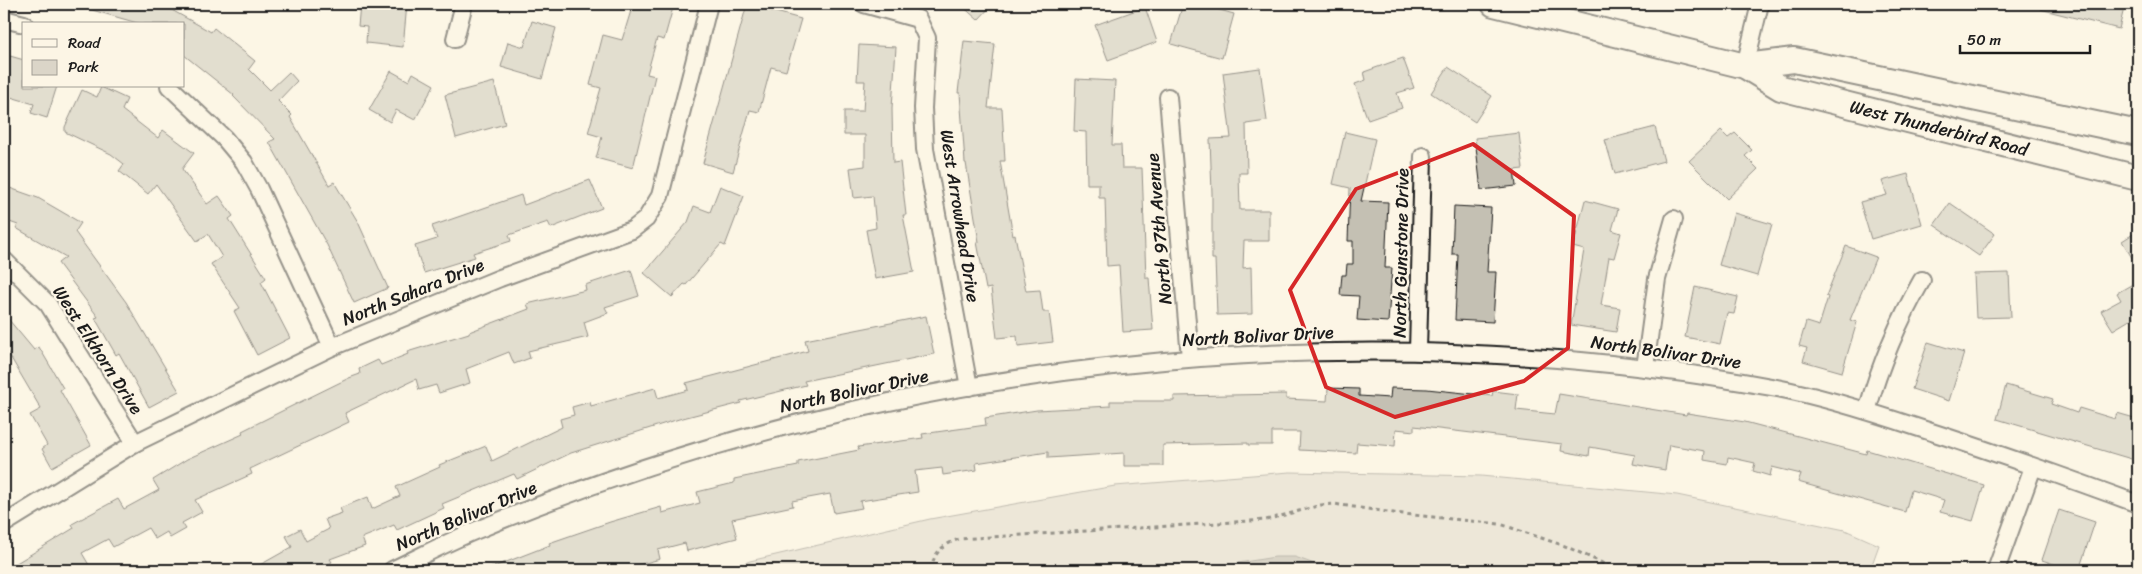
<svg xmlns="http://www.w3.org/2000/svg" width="2142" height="574" font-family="Sriracha,sans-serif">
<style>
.green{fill:#dbd5c8;stroke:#7c7872}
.water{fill:#b0aba1;stroke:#75726c}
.building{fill:#c4c0b3;stroke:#1c1c1c}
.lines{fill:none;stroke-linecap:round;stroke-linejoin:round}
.minor-casing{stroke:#1c1c1c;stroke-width:20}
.secondary-casing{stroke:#1c1c1c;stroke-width:28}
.path{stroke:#1c1c1c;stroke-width:3;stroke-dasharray:4 4;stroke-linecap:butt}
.minor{stroke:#fcf5e5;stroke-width:16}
.secondary{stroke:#fcf5e5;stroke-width:24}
.marked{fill:none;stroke:#d62828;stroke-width:4;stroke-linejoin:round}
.labels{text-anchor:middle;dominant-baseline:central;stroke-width:4.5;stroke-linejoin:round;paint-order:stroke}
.street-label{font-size:18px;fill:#1c1c1c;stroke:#fcf5e5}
</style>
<rect width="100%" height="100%" fill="#fcf5e5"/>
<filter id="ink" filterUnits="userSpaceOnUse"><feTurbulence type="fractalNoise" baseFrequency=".02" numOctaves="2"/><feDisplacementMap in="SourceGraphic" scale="10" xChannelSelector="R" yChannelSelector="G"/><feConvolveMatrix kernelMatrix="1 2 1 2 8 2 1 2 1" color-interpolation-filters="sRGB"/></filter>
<g filter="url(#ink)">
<polygon class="green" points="1290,472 1481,476 1677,495 1845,530 1879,545 1870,570 725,570 750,561 930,519 1115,486"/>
<polygon class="water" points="1275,557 1295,557 1331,570 1228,570 1238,563"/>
<g class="building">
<polygon points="86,4 161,4 211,32 214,28 255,61 249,69 270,90 289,72 297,81 278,101 292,115 290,117 329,185 334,182 358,222 388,288 354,303 327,245 269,142 275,139 233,96 234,95 184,55 184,24 141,24 85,8"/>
<polygon points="360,4 407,4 403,47 366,43 367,27 358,26"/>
<polygon points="633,4 674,4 664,40 657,38 647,74 655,76 633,168 596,158 602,137 588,133 601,88 590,85 603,35 622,40"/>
<polygon points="747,4 801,19 786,71 771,67 759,112 750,110 733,172 703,163"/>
<polygon points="960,4 993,4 978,20"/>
<polygon points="1183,4 1198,4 1234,14 1222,58 1171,44"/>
<polygon points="2041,4 2125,4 2119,29 2040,9"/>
<polygon points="1145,7 1157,42 1108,60 1095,25"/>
<polygon points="532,21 556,28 542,79 501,67 508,42 524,47"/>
<polygon points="964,41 995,44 988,108 1002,108 1005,161 1000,161 1013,236 1015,235 1026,291 1040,290 1043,312 1049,312 1053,342 1018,346 1017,336 997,338 991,288 986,289 977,242 979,242 966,163 965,163 960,93 958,93"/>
<polygon points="859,45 896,47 892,108 893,163 900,162 906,215 903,215 914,272 875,279 866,230 876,228 873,196 854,198 850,168 865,166 865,135 844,135 844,111 863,111 865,81 857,81"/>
<polygon points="10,56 24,60 24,86 57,86 47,118 31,113 34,104 4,95 4,77"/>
<polygon points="1403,58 1414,88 1397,93 1402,108 1368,120 1355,84 1366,80 1364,72"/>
<polygon points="1448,67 1492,96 1475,122 1431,93"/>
<polygon points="1260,68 1267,121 1246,124 1247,173 1239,173 1240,210 1269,210 1269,241 1244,241 1243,268 1251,267 1252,314 1217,315 1215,259 1212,259 1212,193 1210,139 1231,138 1223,73"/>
<polygon points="391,71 409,81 413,73 434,85 415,120 396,110 390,122 369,110"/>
<polygon points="1076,79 1115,81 1112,145 1121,145 1122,168 1142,168 1146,278 1149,278 1153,330 1123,332 1119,265 1107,266 1105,198 1099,198 1099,184 1087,184 1086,132 1074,131"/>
<polygon points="494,82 505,124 456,138 445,95"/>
<polygon points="101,87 127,99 122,110 158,138 163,130 194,153 182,169 207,204 219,196 233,216 229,219 266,278 261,282 290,338 257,355 234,311 240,308 211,264 222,257 208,234 197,241 156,184 148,194 119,171 124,164 111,154 65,132 65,127 82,90 97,97"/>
<polygon points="1655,127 1664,161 1615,174 1605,140"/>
<polygon points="1721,131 1728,138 1735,133 1752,150 1745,156 1758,169 1727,199 1689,161"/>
<polygon points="1345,132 1375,139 1361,201 1388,202 1385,268 1392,268 1388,322 1357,320 1359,296 1340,295 1342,275 1346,275 1347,264 1353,264 1353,241 1348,241 1350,188 1333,184"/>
<polygon points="1519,133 1523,169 1514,170 1516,186 1481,190 1475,138"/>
<polygon points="1908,174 1922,224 1871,239 1860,202 1887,195 1882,181"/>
<polygon points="590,180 602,208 551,228 548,222 509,235 511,241 473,253 475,257 424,273 415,246 437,239 432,226 521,195 524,205"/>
<polygon points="4,186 38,198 81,223 75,232 126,302 179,391 149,407 119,353 116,355 95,318 98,317 58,263 66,257 16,228 18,225 4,220"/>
<polygon points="720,186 744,196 725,246 721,244 686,285 684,284 672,297 644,273 688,222 694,206 710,212"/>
<polygon points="1585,200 1618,209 1612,230 1621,233 1614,258 1609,257 1601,305 1620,308 1616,332 1571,325 1584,250 1573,247"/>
<polygon points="1950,203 1995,234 1979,256 1934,225"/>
<polygon points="1454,206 1491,208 1487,272 1496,272 1493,322 1455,320 1458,254 1452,254"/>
<polygon points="1734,213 1772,224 1757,276 1719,265"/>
<polygon points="2138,231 2138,268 2122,241"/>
<polygon points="1846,246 1876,257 1850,320 1857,322 1842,372 1803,361 1807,348 1799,346 1806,322 1819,326 1828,297 1826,296"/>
<polygon points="631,270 639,296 605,307 608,313 584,322 588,337 528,351 530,358 514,364 509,352 466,369 470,383 439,393 436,385 419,390 416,379 345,413 349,422 250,469 252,474 195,500 202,512 182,523 186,529 170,538 167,532 155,539 148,528 113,547 108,539 82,553 89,565 80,570 5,570 74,528 72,524 118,499 124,509 159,490 153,480 187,459 243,434 242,431 294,405 349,378 360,374 359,369 378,360 381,365 408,354 407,352 469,333 469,332 529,309 527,304 586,290 585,285"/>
<polygon points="2009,273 2011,317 1976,318 1974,274"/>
<polygon points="2138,281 2138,315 2113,330 2101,311 2121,300 2117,293"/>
<polygon points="1695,287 1738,297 1734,314 1727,313 1720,344 1685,337"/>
<polygon points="4,314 34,350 39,347 63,388 60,390 91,445 52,467 42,449 47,445 30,415 41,409 4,346"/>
<polygon points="926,316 934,354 804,381 806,385 740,401 741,403 679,419 571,453 517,479 514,474 442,504 444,508 397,530 394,525 362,538 365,546 330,559 332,562 317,570 251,570 292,547 286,536 300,529 306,541 329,529 325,519 342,513 340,508 368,497 372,509 400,496 396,487 440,467 439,465 486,446 492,461 562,427 560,419 574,415 572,407 590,402 591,406 655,388 658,398 688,390 686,383 808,351 805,340"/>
<polygon points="1928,342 1964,353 1949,401 1912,389"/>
<polygon points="2006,385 2053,399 2051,404 2077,413 2079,408 2115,419 2117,413 2138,419 2138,461 1997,419"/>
<polygon points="1328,388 1359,389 1359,396 1390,398 1391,388 1427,389 1492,396 1493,391 1518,394 1516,410 1555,414 1559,394 1686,415 1687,413 1745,422 1866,454 1867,450 1984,485 1973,521 1940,512 1944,500 1911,490 1905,512 1798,482 1801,474 1772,467 1770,476 1753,471 1755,463 1728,457 1727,464 1704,460 1705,451 1669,445 1665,470 1633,464 1635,455 1590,447 1589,456 1561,451 1562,444 1414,426 1414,431 1396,429 1395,446 1357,443 1356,453 1299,450 1300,432 1272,432 1272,445 1248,445 1248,443 1163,445 1163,466 1124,466 1124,453 1048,458 1048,452 976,463 977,470 943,475 942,468 915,471 918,492 860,501 862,508 834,513 830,494 792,501 793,506 732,519 737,538 687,551 685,543 658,550 660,559 620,570 491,570 491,568 550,545 549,543 610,522 661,507 662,513 700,503 697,492 734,483 734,479 798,466 798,462 859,450 858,447 923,438 922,434 986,425 985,418 1037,410 1110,406 1110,401 1174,401 1174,396 1286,394 1286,399 1327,401"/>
<polygon points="2059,510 2095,522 2079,570 2071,570 2042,560"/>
</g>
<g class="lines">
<g class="minor-casing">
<g id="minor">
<polyline points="864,4 918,19 927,38 923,108 925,149 969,387"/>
<polyline points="4,19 24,24"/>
<polyline points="455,39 464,4"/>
<polyline points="1745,66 1760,4"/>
<polyline points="169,86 224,138 244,162 259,189 332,347"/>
<polyline points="1168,97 1190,358"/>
<polyline points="4,260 48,304 135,443"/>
<polyline points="1418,351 1423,156"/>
<polyline points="1645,368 1657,279 1674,219"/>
<path d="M 1867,411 C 1880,365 1898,322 1922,280"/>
<polyline points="4,524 135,443 332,347 500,278 632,230 646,219 660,196 709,4"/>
<path d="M 392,570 C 422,556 451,540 482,528 C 888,360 1344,309 1777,388 C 1824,397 1871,412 1916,427 C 1991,451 2065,477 2138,504"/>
<polyline points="1996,570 2033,467"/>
</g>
</g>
<g class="secondary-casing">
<g id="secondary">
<polyline points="1494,4 1745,66 1781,88 2138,178"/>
<polyline points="1745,66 1794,60 2138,133"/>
</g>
</g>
<path class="path" d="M 932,570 C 932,553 944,544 959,539 L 1266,520 L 1321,505 L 1334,504 L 1394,513 L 1500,524 L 1565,546 L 1611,567 L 1621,568 L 1687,565 L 1710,570"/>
<use href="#minor" class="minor"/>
<use href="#secondary" class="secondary"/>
</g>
</g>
<path d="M0 0H2142V574H0ZM 1473,144 L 1574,216 L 1568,348 L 1524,381 L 1395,417 L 1326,387 L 1290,290 L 1356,189 Z" fill="#fcf5e5" fill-opacity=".55" fill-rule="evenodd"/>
<path class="marked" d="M 1473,144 L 1574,216 L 1568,348 L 1524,381 L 1395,417 L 1326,387 L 1290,290 L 1356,189 Z"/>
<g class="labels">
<g class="street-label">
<text transform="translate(1939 128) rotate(14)">West Thunderbird Road</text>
<text transform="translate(960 216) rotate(81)">West Arrowhead Drive</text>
<text transform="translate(1159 229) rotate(-95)">North 97th Avenue</text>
<text transform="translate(1401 253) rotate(-89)">North Gunstone Drive</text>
<text transform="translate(413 292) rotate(-22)">North Sahara Drive</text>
<text transform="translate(1258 336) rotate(-3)">North Bolivar Drive</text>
<text transform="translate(98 350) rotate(57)">West Elkhorn Drive</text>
<text transform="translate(1666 352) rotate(8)">North Bolivar Drive</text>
<text transform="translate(854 391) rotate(-12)">North Bolivar Drive</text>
<text transform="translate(466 516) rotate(-23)">North Bolivar Drive</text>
</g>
</g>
<rect width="2142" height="574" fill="none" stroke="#fcf5e5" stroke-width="20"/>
<rect x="10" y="10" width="2122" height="554" fill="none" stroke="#1c1c1c" stroke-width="2" filter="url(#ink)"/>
<rect x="22" y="22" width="162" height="65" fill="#fcf5e5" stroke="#a29e95"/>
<rect x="32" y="39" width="25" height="8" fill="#fcf5e5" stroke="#a29e95"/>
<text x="68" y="48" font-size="15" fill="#1c1c1c">Road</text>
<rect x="32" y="60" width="25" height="15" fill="#dbd5c8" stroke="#a29e95"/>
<text x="68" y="72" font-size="15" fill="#1c1c1c">Park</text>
<path d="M1960 45v8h130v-8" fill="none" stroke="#1c1c1c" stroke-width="2.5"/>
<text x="1967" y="45" font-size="15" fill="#1c1c1c" stroke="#fcf5e5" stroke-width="4" paint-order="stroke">50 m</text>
</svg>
